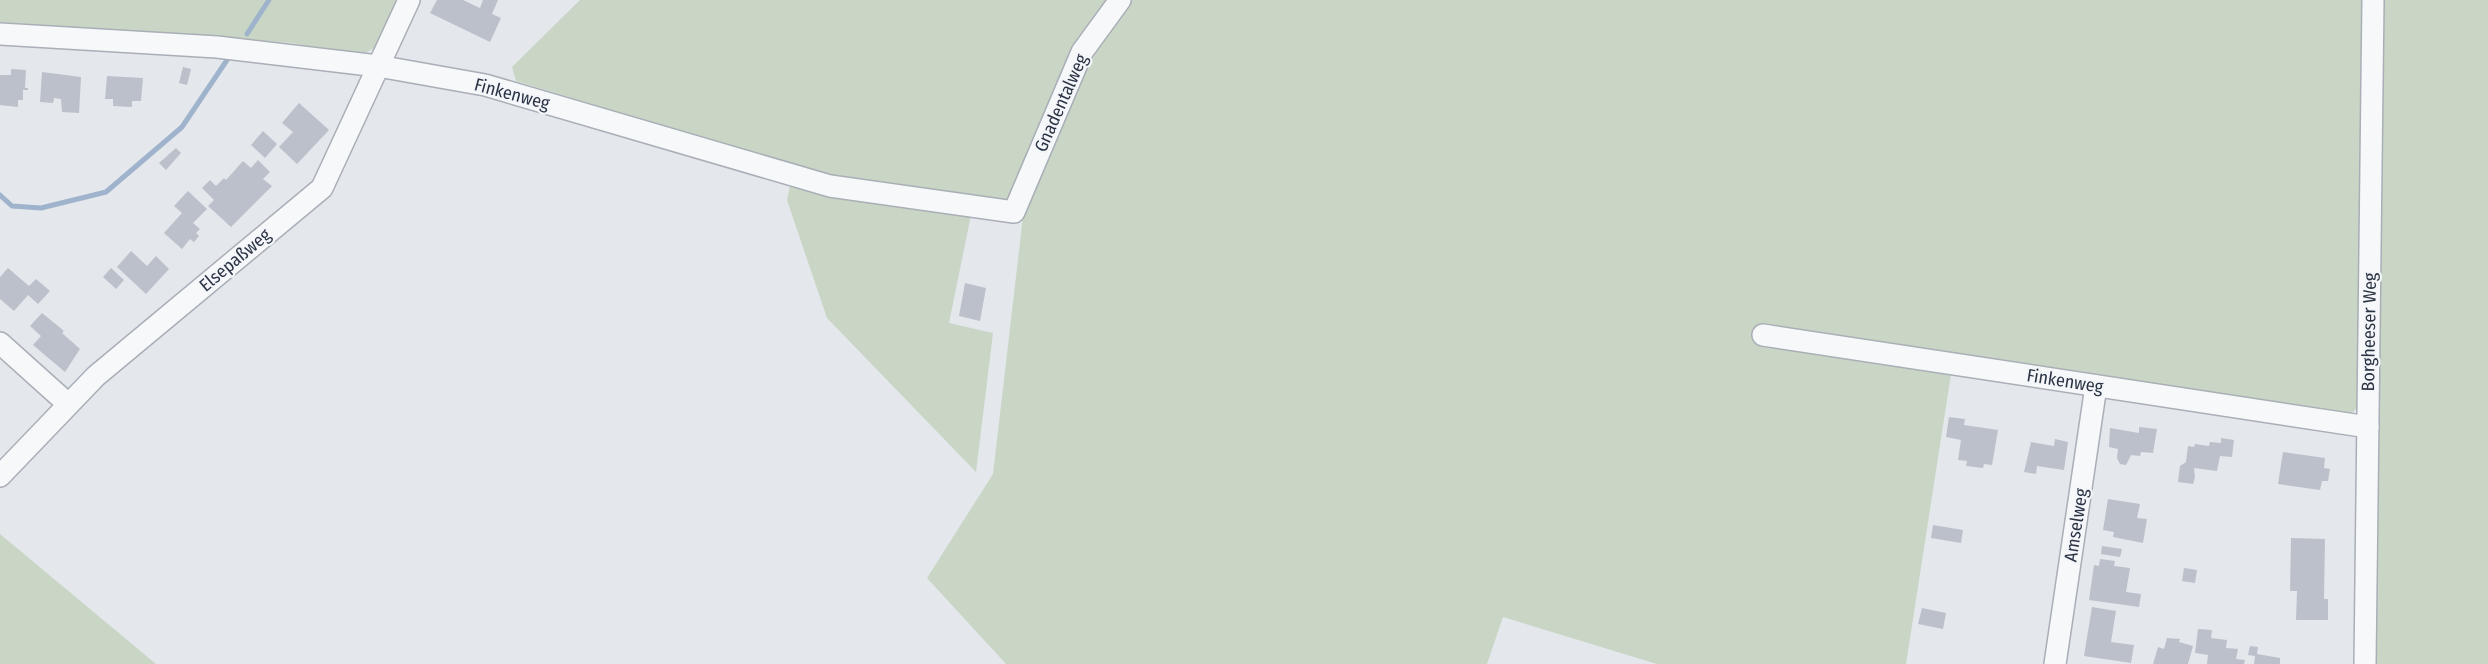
<svg xmlns="http://www.w3.org/2000/svg" width="2488" height="664" font-family="'Fira Sans Condensed',sans-serif">
<style>
.green{fill:#c9d6c5}
.lines{fill:none;stroke-linecap:round;stroke-linejoin:round}
.stream{stroke:#9fb4cc;stroke-width:5}
.building{fill:#bbc0ca}
.minor-casing{stroke:#a9aeb7;stroke-width:24}
.minor{stroke:#f7f8fa;stroke-width:21}
.labels{text-anchor:middle;dominant-baseline:central;stroke-width:4.5;stroke-linejoin:round;paint-order:stroke}
.street-label{font-size:18px;fill:#2b3445;stroke:#f4f6f9}
</style>
<rect width="100%" height="100%" fill="#e4e7ec"/>
<g class="green">
<polygon points="0,0 401,0 378,46 361,55 291,43 0,22"/>
<polygon points="580,0 2488,0 2488,664 2375,664 2379,407 2359,407 2348,416 1954,355 1906,664 1657,664 1503,617 1487,664 1006,664 927,578 993,474 1024,208 821,174 516,81 512,67"/>
<polygon points="791,181 971,215 949,323 993,333 976,472 827,318 787,200"/>
<polygon points="0,534 156,664 0,664"/>
</g>
<g class="lines">
<g class="stream">
<polyline points="247,34 269,0"/>
<polyline points="0,195 12,206 41,208 106,192 182,127 227,60"/>
</g>
</g>
<g class="building">
<polygon points="437,0 463,0 480,8 483,0 498,0 492,14 501,18 490,42 430,13"/>
<polygon points="183,67 191,69 187,85 179,83"/>
<polygon points="11,69 26,70 25,88 28,88 28,90 23,90 23,100 18,100 18,107 0,105 0,75 11,75"/>
<polygon points="42,72 81,77 79,113 62,112 61,99 54,98 53,103 40,102"/>
<polygon points="107,76 143,78 141,101 132,101 132,107 113,106 113,99 105,99"/>
<polygon points="299,103 329,130 297,164 279,147 293,132 282,123"/>
<polygon points="263,131 277,144 265,158 251,145"/>
<polygon points="176,148 181,153 166,170 159,163"/>
<polygon points="258,160 270,172 263,179 272,186 231,227 208,206 214,200 202,188 210,180 216,186 224,178 226,180 243,161 251,168"/>
<polygon points="188,191 207,209 193,223 200,229 196,233 199,236 194,242 190,239 182,249 164,233 182,213 174,206"/>
<polygon points="131,251 147,266 156,256 169,269 146,294 117,267"/>
<polygon points="8,268 29,286 36,279 50,291 38,304 28,295 14,311 0,299 0,277"/>
<polygon points="111,268 124,280 116,289 103,277"/>
<polygon points="965,283 986,288 980,321 959,316"/>
<polygon points="42,313 64,331 62,333 80,349 65,372 33,345 41,336 30,326"/>
<polygon points="1949,417 1965,419 1964,425 1998,430 1992,465 1984,464 1983,468 1966,466 1967,461 1958,460 1961,440 1946,437"/>
<polygon points="2139,427 2157,429 2153,453 2141,452 2140,456 2131,455 2126,465 2120,464 2117,458 2118,449 2109,447 2110,428 2139,433"/>
<polygon points="2221,438 2234,440 2232,457 2220,456 2217,471 2194,468 2195,477 2193,484 2178,482 2180,466 2186,462 2188,446 2194,447 2195,444 2209,446 2210,442 2221,443"/>
<polygon points="2055,439 2068,442 2064,470 2037,466 2036,474 2024,472 2031,442 2054,446"/>
<polygon points="2283,452 2325,458 2324,468 2330,469 2328,481 2322,481 2320,490 2278,484"/>
<polygon points="2108,499 2140,504 2137,518 2147,519 2143,543 2113,537 2114,532 2103,530"/>
<polygon points="1933,525 1963,530 1961,543 1931,538"/>
<polygon points="2291,538 2325,539 2324,599 2328,599 2328,620 2296,620 2297,591 2290,591"/>
<polygon points="2102,546 2122,549 2120,557 2101,554"/>
<polygon points="2100,559 2115,561 2114,566 2130,568 2126,592 2141,594 2139,607 2089,600 2094,565 2099,566"/>
<polygon points="2184,568 2197,570 2195,583 2182,581"/>
<polygon points="2092,607 2116,611 2111,642 2134,645 2131,663 2084,656"/>
<polygon points="1922,608 1946,613 1943,629 1918,624"/>
<polygon points="2198,629 2212,630 2211,638 2227,640 2226,648 2238,649 2236,659 2245,660 2244,664 2207,664 2208,655 2195,653"/>
<polygon points="2167,638 2180,639 2179,642 2193,646 2188,664 2153,664 2158,647 2164,649"/>
<polygon points="2250,646 2258,647 2257,654 2280,658 2280,664 2254,664 2255,656 2248,655"/>
</g>
<g class="lines">
<g class="minor-casing">
<g id="minor">
<polyline points="0,34 217,47 378,66 485,85 830,186 1014,212 1082,52 1120,0"/>
<polyline points="1763,335 2368,427"/>
<polyline points="0,343 68,404"/>
<polyline points="0,476 96,376 322,188 409,0"/>
<polyline points="2055,664 2096,386"/>
<polyline points="2365,664 2373,0"/>
</g>
</g>
<use href="#minor" class="minor"/>
</g>
<g class="labels">
<g class="street-label">
<text transform="translate(512 94) rotate(15)">Finkenweg</text>
<text transform="translate(1061 103) rotate(-66)">Gnadentalweg</text>
<text transform="translate(235 260) rotate(-40)">Elsepaßweg</text>
<text transform="translate(2369 332) rotate(-89)">Borgheeser Weg</text>
<text transform="translate(2065 381) rotate(9)">Finkenweg</text>
<text transform="translate(2076 525) rotate(-81)">Amselweg</text>
</g>
</g>
</svg>
